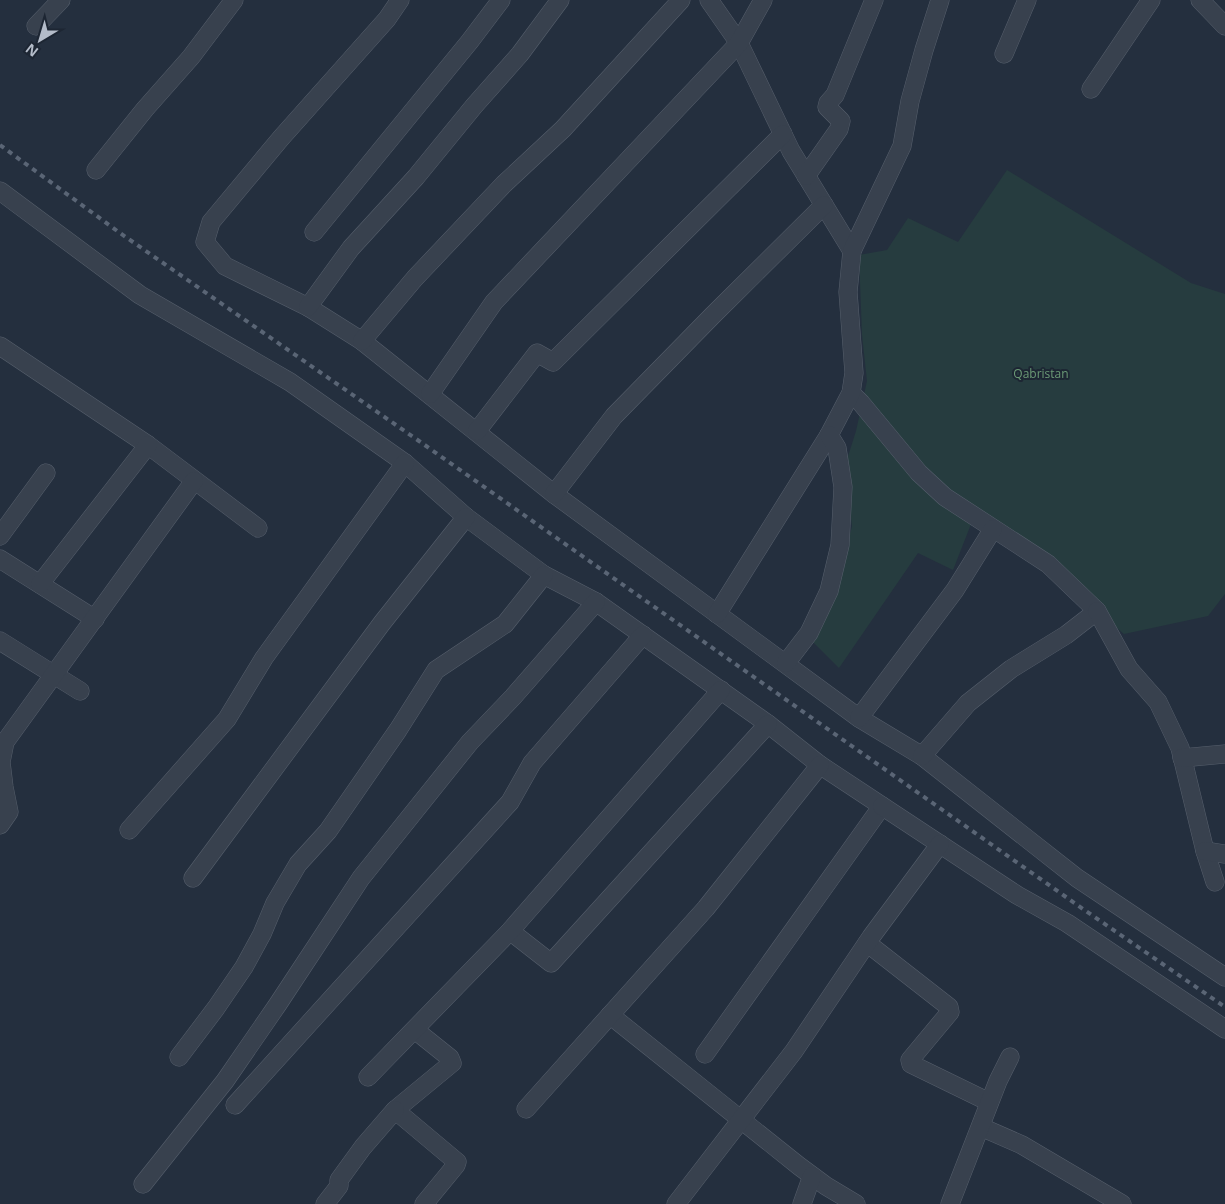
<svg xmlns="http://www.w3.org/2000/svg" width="1225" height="1204" font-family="'Open Sans',sans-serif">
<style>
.green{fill:#263c3f}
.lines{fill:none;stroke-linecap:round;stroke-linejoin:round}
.minor-casing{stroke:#565f6c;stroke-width:19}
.minor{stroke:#38414e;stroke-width:18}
.rail{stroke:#5a6575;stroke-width:4;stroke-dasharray:5 5;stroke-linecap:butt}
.labels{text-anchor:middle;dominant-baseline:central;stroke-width:4;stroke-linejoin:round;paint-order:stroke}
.park-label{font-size:12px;fill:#6b9a76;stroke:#1d2633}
</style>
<rect width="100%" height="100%" fill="#242f3e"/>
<polygon class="green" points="1007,170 1191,283 1225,294 1225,594 1208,616 1124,634 1062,581 975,514 953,570 918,553 839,668 812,641 836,588 852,526 844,469 856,431 867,381 862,335 859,255 887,250 908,218 958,242"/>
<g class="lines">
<g class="minor-casing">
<g id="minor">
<polyline points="400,0 387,19 281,138 211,222 205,242 225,266 308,307 362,341 554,494 859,718 922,756 1077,878 1225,977"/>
<polyline points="709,0 739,43 791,151 852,251"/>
<polyline points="1200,0 1225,26"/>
<polyline points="36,26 61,0"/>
<polyline points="1004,54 1027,0"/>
<polyline points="1091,89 1151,0"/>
<polyline points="96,170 145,109 191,57 234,0"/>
<polyline points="806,176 839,129 841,121 827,107 828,103 835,95 874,0"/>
<polyline points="0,191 140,295 290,382 405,463 466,517 544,575 596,602 768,724 820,765 882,806 705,1054"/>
<polyline points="314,232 470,41 501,0"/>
<polyline points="308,307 351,248 416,177 474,106 520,54 560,0"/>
<polyline points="362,341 415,278 504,184 563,129 681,0"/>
<polyline points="0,346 148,445 258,528"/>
<polyline points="851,393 861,403 919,473 945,497 1048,564 1097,611 1066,635 1011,669 968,703 922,756"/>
<polyline points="430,394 494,302 739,43 763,0"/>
<polyline points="477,431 537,353 553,362 783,134"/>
<polyline points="554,494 614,416 713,315 824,205"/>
<polyline points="0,536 46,473"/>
<polyline points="0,559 95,619"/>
<polyline points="40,584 148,445"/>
<polyline points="1097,611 1129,669 1158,702 1180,748 1205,851 1215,882"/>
<polyline points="717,614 829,435 851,393 854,373 848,292 852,251 902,146 910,101 924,50 940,0"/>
<polyline points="0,641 80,691"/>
<polyline points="786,663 809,633 829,591 840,545 843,487 837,448 829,435"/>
<polyline points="859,718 955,590 993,529"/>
<polyline points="1182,758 1225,754"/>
<polyline points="882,806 1017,895 1067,923 1225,1029"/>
<polyline points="0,825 9,812 4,787 1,762 5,742 194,481"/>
<polyline points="129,830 227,719 264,658 405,463"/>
<polyline points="1205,851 1225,854"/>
<polyline points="193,878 382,623 466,517"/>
<polyline points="510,931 551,963 768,724"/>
<polyline points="867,943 949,1007 950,1012 910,1060 911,1064 989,1102"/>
<polyline points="610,1015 799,1166 826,1186 856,1204"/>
<polyline points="415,1030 450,1058 452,1063 395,1110 457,1162 456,1165 424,1204"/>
<polyline points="179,1057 216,1008 244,967 262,934 275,903 298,864 328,831 398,730 436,670 505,624 544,575"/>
<polyline points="368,1077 510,931 721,690"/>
<polyline points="235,1105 510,802 532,763 643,635"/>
<polyline points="526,1109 706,908 820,765"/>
<polyline points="981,1127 1022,1145 1122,1204"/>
<polyline points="143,1184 225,1081 278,1004 361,878 470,742 513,697 596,602"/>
<polyline points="325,1204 339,1186 339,1180 363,1147 395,1110"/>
<polyline points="676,1204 794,1051 871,937 940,844"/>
<polyline points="802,1204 812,1176"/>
<polyline points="950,1204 998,1081 1010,1057"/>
</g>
</g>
<use href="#minor" class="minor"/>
<polyline class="rail" points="0,145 120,233 419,441 1083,909 1225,1007"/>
</g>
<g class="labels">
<g class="park-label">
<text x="1041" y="373">Qabristan</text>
</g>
</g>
<g transform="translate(40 40) rotate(218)" stroke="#1d2633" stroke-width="4" paint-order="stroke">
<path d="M0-4L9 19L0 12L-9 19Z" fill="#b4bcc9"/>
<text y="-8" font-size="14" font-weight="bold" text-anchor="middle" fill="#b4bcc9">N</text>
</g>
</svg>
